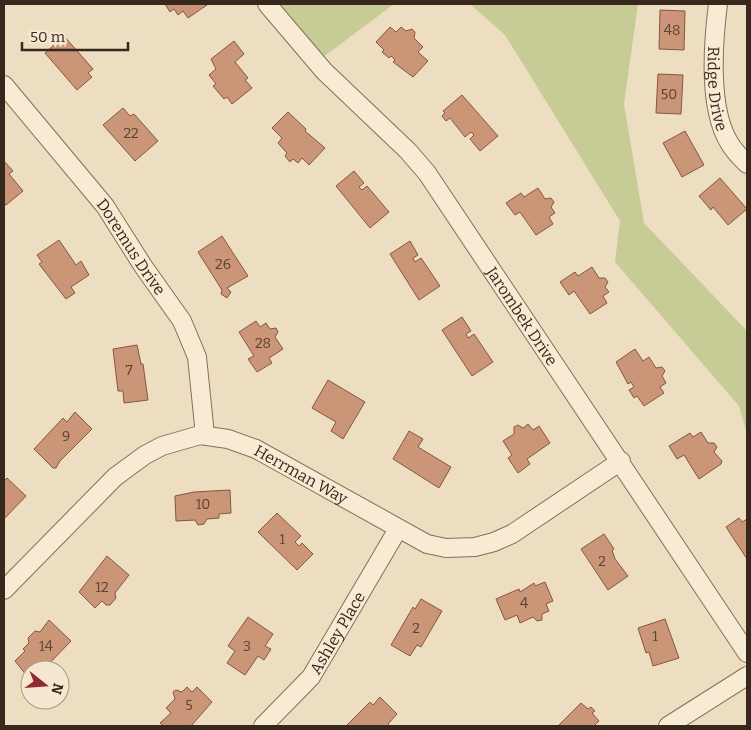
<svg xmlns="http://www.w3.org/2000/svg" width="751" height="730" font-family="Bitter,serif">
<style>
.green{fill:#c7cb95}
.building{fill:#cb9578;stroke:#85573f}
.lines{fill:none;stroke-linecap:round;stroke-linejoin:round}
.street-casing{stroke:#866e59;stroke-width:20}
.street{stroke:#f8ebd4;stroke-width:18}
.labels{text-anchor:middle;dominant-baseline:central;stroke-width:5;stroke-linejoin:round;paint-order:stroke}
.number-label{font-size:14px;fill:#5b4334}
.street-label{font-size:16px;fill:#36281d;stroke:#f5e8d1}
</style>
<rect width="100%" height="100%" fill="#edddc1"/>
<g class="green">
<polygon points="273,4 394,4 314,64"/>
<polygon points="470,4 638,4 624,104 644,223 747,331 747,434 739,406 615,262 620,221 505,35"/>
</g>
<g class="building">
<polygon points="165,4 206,4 207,5 188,18 183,11 178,15 174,9 170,12"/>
<polygon points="660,10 685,11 684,50 659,49"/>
<polygon points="390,27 396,32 401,27 406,31 412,29 415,32 414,38 423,47 418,52 428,61 413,77 393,62 395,60 391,56 389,58 382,52 384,50 376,42"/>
<polygon points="64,36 93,69 88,73 92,77 77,90 45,53"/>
<polygon points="234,41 244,54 235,62 248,78 245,80 252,88 232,104 227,97 224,99 213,86 216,84 209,75 216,69 211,59"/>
<polygon points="658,74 683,75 681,114 656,113"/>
<polygon points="462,95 498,136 480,151 470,139 474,135 471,132 465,137 450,118 446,121 442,116 445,113 443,111"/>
<polygon points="123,108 130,116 134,114 158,141 135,161 103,125"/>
<polygon points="288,112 306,129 305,131 325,148 309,165 302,158 298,163 293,159 290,162 285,156 287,153 278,143 282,138 272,128"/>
<polygon points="685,131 704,165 682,177 663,143"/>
<polygon points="4,161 13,171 9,174 23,191 6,205 4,203"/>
<polygon points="354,171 364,183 359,187 362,190 367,186 389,212 370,228 336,186"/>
<polygon points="720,178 747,209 728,225 713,207 711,210 699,196"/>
<polygon points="538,188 545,199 551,198 554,202 551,207 555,213 549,217 553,224 536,235 520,212 515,215 506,203 521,193 524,197"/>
<polygon points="222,236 248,276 227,288 231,292 227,298 221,294 222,290 198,252"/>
<polygon points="59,240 76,265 81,261 89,275 71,287 75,293 66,299 39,264 42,262 37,255"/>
<polygon points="410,241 418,255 413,258 415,262 421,258 440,286 419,300 390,254"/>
<polygon points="592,267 599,278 605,278 608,282 605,287 609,292 603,296 607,303 590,314 574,291 569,295 560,282 575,272 578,276"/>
<polygon points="462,317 471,331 466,334 468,338 474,334 493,362 472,376 442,330"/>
<polygon points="256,321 260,327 266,323 270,329 276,328 278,332 275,337 283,349 269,358 272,363 257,372 248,359 254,356 239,332"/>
<polygon points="137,345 141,364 143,364 148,400 124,403 123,391 118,391 113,349"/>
<polygon points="635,349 643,361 649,357 656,368 662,367 665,371 662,376 666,383 660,387 664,393 644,406 637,396 634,398 629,390 634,387 631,382 628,384 616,362"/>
<polygon points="328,380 365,402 343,439 331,431 336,422 312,408"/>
<polygon points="75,412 92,429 60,461 56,468 53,468 34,449 63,418 67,422"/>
<polygon points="528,424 533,430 539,426 550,443 527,459 530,464 518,473 508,458 512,455 503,441 514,434 514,427 518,425 523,428"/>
<polygon points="409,431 423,439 418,447 451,467 439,488 393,459"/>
<polygon points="701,432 708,443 714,443 717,447 714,452 722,461 721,464 699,479 684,455 677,459 669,446 690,433 693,437"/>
<polygon points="7,478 26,496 4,519 4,481"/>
<polygon points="230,490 231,513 219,514 219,518 207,519 204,524 198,525 195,520 176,521 175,496 194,492"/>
<polygon points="277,513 301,536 295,542 299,546 302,543 313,554 297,570 258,532"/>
<polygon points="739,518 742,522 747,519 747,559 726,527"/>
<polygon points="604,534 614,549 612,550 615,559 628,576 608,590 581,549"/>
<polygon points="107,556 129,575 115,593 116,598 110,605 106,605 102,601 95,608 79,592"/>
<polygon points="545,582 553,601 546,604 549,611 542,614 542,620 537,621 533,617 520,623 517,615 505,620 496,599 519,589 520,592 534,583 535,586"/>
<polygon points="421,599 442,611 421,647 417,645 410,656 391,645 413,607 415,609"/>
<polygon points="248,617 273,634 265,646 271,649 264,660 258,656 245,675 227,663 235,651 228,646"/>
<polygon points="665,619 679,658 653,666 649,652 646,653 638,628"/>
<polygon points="49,620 71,641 43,670 40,666 36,670 30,670 30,676 27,676 15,661 25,651 23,649 29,643 28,638 35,631 40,632"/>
<polygon points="187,687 192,692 197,687 212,702 191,726 164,726 160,723 171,713 166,708 175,699 173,692 176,690 182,692"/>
<polygon points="380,697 397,714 388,724 390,726 346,726 370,702 373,705"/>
<polygon points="581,703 588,709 591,707 595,711 592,713 599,721 594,726 558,726"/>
</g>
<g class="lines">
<g class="street-casing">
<g id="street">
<path id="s1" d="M 267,4 L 324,71 L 408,151 L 427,173 L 747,653"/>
<path id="s2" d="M 718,4 C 713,43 708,110 730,144 C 734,151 741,158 747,164"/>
<path id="s3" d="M 4,85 L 105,206 L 143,266 L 182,321 L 197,357 L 205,435"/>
<path id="s4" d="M 4,590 L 115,477 L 145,455 L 162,446 L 200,435 L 228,439 L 256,449 L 427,544 L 446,548 L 475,547 L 494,542 L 512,534 L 621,461"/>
<path id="s5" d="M 263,726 L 311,677 L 398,529"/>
<polyline points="668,726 747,676"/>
</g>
</g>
<use href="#street" class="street"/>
</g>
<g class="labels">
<g class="number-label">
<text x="672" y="30">48</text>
<text x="669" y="94">50</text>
<text x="131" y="133">22</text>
<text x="223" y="264">26</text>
<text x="263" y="343">28</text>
<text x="129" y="370">7</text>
<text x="66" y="436">9</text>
<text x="203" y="504">10</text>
<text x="282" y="539">1</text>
<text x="602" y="561">2</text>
<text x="102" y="587">12</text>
<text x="524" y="603">4</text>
<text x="416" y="628">2</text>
<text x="655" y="636">1</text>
<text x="46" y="646">14</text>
<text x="247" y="646">3</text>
<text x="189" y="705">5</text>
</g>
<g class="street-label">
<text stroke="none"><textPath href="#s2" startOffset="85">Ridge Drive</textPath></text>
<text stroke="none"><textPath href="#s3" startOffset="206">Doremus Drive</textPath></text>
<text stroke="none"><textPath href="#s1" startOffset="405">Jarombek Drive</textPath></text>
<text stroke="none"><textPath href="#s4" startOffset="364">Herrman Way</textPath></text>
<text stroke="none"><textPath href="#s5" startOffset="120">Ashley Place</textPath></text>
</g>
</g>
<rect width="751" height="730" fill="none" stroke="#36281d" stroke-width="10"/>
<g transform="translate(45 685) rotate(107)"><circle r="24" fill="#f5e8d1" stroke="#a99b89"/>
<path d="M0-4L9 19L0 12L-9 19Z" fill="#942a31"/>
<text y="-8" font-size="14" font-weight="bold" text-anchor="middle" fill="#36281d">N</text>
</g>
<path d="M22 42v8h106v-8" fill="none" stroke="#36281d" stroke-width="2.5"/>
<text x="30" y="42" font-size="15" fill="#36281d" stroke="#f5e8d1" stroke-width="4" paint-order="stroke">50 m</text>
</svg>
